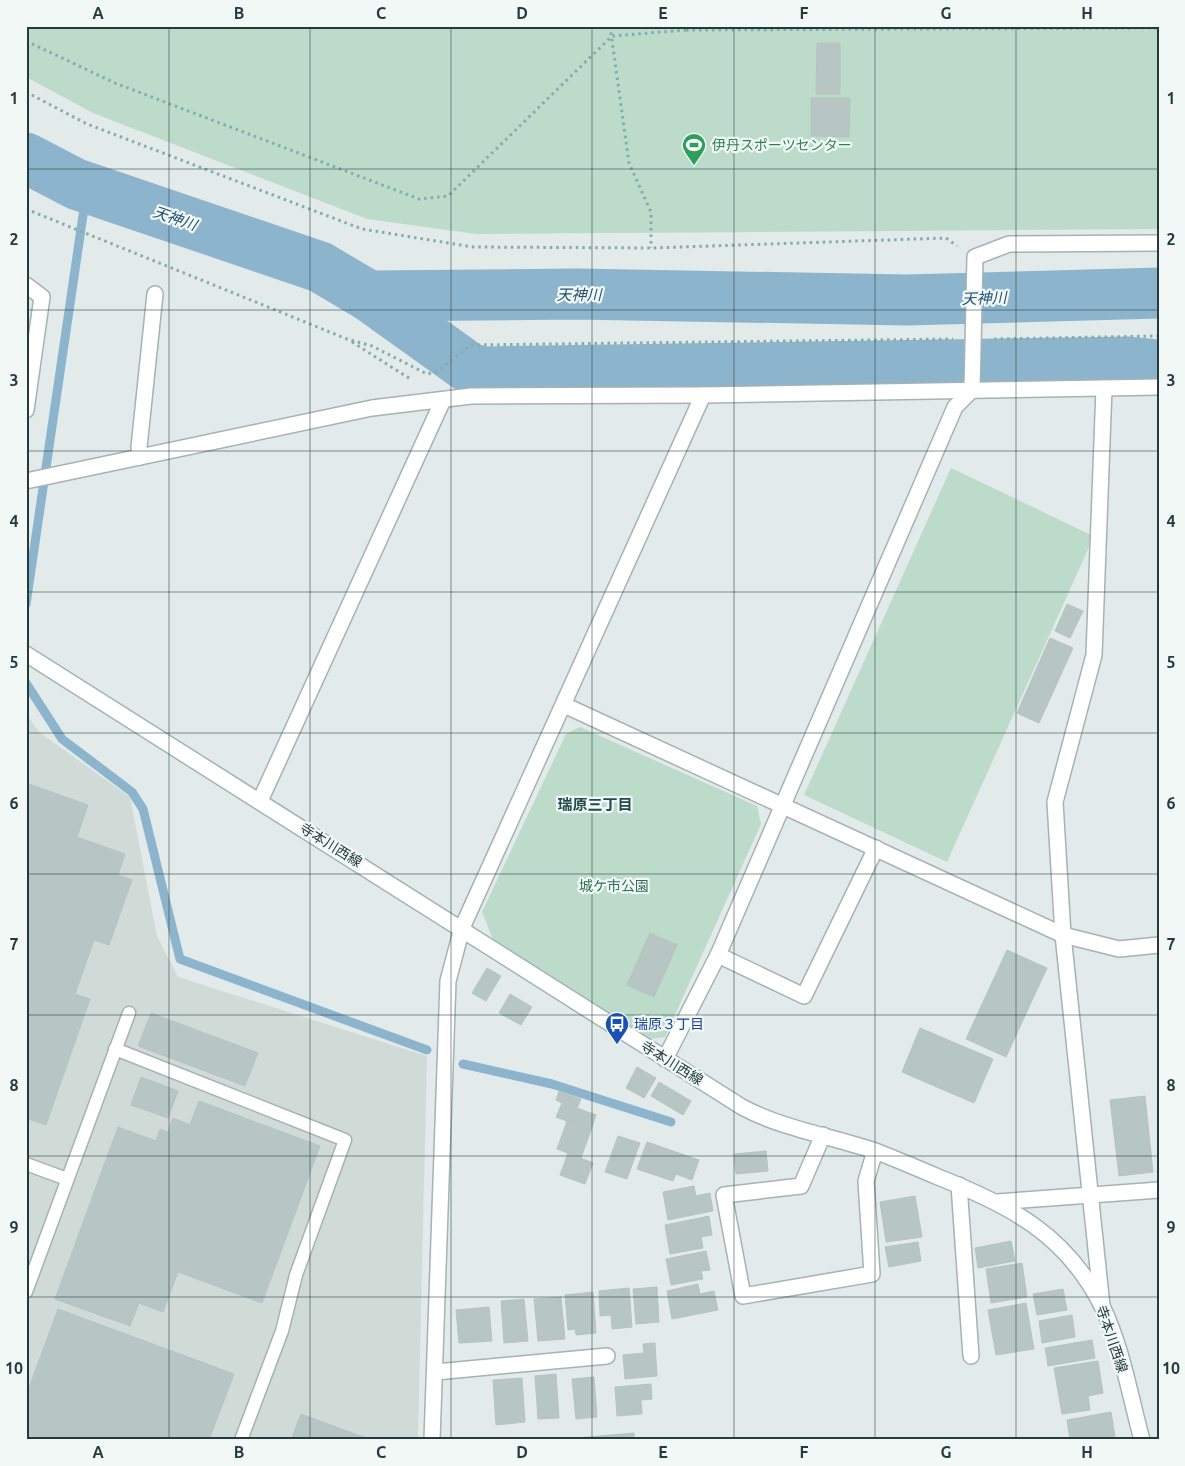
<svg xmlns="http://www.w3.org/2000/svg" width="1185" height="1466" font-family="Ubuntu,'Noto Sans JP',sans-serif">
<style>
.built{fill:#d0dbd8}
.green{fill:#bcdbcb}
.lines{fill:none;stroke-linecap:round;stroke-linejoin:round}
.stream{stroke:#8db4cd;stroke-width:9}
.river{stroke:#8db4cd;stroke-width:51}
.building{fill:#b7c6c3;stroke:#b5c4c1}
.service-casing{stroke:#a5b3b1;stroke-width:15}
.minor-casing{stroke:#a5b3b1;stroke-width:18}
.tertiary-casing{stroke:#a5b3b1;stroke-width:18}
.secondary-casing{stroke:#a1b6b3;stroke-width:18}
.path{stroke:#84ada9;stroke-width:3;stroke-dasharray:2.5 4;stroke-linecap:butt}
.service{stroke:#fff;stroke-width:12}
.minor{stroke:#fff;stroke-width:15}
.tertiary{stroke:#fff;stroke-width:15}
.secondary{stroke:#fff;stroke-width:15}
.grid{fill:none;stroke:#233b3a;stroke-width:1;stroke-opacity:0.55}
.labels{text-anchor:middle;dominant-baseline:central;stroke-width:4.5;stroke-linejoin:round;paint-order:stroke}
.leisure-label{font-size:14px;fill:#27864d;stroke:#f2f8f6;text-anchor:start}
.street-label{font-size:14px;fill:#233b3a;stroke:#f2f8f6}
.park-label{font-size:14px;fill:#306f57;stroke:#f2f8f6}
.transit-label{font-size:14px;fill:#164399;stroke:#f2f8f6;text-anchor:start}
.water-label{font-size:15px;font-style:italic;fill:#215273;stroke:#f2f8f6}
.neighbourhood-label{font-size:15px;font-weight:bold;fill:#204c4b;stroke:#f2f8f6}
.neatline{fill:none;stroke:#233b3a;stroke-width:2}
.grid-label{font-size:16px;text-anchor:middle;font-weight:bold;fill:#233b3a}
</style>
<rect width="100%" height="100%" fill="#e2ebe9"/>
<polygon class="built" points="26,714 39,732 130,797 157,936 178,977 427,1056 418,1440 26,1440"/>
<g class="green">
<polygon points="26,26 1159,26 1159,229 476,234 367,219 93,113 26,77"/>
<polygon points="951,468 1091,535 1090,545 947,862 804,795"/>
<polygon points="580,727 757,806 761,824 665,1037 650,1039 494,942 482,912 566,734"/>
</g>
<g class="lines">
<g class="stream">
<polyline points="26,604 87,188"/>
<polyline points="26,683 62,739 132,792 143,809 180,959 427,1050"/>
<polyline points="463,1064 552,1084 671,1122"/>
</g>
<g class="river">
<polyline points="26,158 76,184 320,267 369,296 577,294 907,300 1159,293"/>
<polyline points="369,296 468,367 481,372 1129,362 1159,365"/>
</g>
</g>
<g class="building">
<polygon points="817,43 840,43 840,94 816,94"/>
<polygon points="811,98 850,98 849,137 811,136"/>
<polygon points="1067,604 1083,611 1070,638 1055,631"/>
<polygon points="1050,638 1073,648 1039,723 1017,713"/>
<polygon points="26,783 88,805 77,837 125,854 118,875 132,880 109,945 94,940 75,994 90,999 46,1125 26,1118"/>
<polygon points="650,933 677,945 654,997 627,985"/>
<polygon points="1007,950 1047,968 1006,1057 966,1039"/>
<polygon points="487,968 501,976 486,1001 472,993"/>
<polygon points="510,994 532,1007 521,1025 499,1013"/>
<polygon points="151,1013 258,1053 245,1086 138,1046"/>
<polygon points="920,1028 993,1059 974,1103 902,1072"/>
<polygon points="637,1067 656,1078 644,1098 626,1088"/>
<polygon points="141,1077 178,1091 168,1118 131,1105"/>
<polygon points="659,1082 691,1101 683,1115 651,1096"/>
<polygon points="559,1091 581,1099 577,1108 596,1115 591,1130 556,1117 562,1103 556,1100"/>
<polygon points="1145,1096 1153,1172 1119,1176 1110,1100"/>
<polygon points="199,1101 320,1146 262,1303 178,1272 163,1312 139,1303 130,1326 55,1299 118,1127 156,1141 160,1129 168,1132 173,1118 190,1125"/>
<polygon points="567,1121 591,1130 581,1158 557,1149"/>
<polygon points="618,1136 640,1143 627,1179 605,1172"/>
<polygon points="647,1142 699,1160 692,1180 676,1174 673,1181 637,1169"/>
<polygon points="766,1151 768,1171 736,1174 734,1154"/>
<polygon points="568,1153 593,1163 585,1184 560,1175"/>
<polygon points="694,1186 696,1196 710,1193 713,1211 668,1220 663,1192"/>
<polygon points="915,1196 922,1237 886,1242 880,1202"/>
<polygon points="709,1216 712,1235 701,1237 703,1248 670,1254 665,1225"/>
<polygon points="1011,1241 1015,1261 978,1268 975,1248"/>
<polygon points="918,1242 921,1261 889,1267 885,1247"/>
<polygon points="706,1251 710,1270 701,1271 703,1279 671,1285 666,1259"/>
<polygon points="1022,1263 1027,1297 991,1303 986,1269"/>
<polygon points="698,1284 700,1294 714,1291 718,1310 672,1319 667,1291"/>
<polygon points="657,1287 659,1322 636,1324 633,1289"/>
<polygon points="629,1288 632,1327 612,1329 611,1315 600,1316 599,1291"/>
<polygon points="1063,1289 1067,1310 1037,1315 1033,1294"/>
<polygon points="593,1292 596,1333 576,1335 575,1329 568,1330 565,1295"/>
<polygon points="561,1297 565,1339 538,1341 534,1299"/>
<polygon points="524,1299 528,1341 504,1343 501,1301"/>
<polygon points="1026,1303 1034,1349 996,1355 988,1310"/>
<polygon points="489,1307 492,1341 459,1343 456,1310"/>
<polygon points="58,1309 234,1374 209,1440 26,1440 26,1396"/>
<polygon points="1072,1315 1075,1337 1042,1343 1039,1321"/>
<polygon points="1092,1340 1095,1358 1048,1366 1045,1348"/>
<polygon points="655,1343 657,1376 625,1379 623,1355 644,1353 643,1344"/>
<polygon points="1098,1361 1103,1393 1088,1396 1090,1410 1062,1414 1054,1368"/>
<polygon points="556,1374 559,1418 538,1419 535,1376"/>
<polygon points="594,1377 597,1417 576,1419 572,1379"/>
<polygon points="522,1378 525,1422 496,1425 493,1380"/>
<polygon points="651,1384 652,1399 641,1400 642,1414 617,1416 615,1387"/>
<polygon points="1111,1412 1115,1436 1094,1440 1070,1440 1067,1420"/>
<polygon points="301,1414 366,1438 366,1440 291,1440"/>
<polygon points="634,1433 634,1440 554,1440"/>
</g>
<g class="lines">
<g class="service-casing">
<g id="service">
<polyline points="115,1049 345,1140 296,1275 282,1331 241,1440"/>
<polyline points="26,1164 67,1179"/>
<polyline points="26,1292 129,1013"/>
</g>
</g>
<g class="minor-casing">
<g id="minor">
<polyline points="26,285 42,297 26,410"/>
<polyline points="140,457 139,447 155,294"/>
<polyline points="26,481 372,408 471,396 703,395 1159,387"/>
<polyline points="564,705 1063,935 1119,949 1159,945"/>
<polyline points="260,801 443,400"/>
<polyline points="876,848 804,996 718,955 955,407 972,390 975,257 1009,244 1159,243"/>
<polyline points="462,928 703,395"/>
<polyline points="665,1059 718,955"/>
<polyline points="823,1135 801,1186 724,1195 743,1296 872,1274 866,1181 875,1151"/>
<polyline points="959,1185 971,1356"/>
<polyline points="997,1202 1159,1190"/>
<polyline points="1102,1306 1063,935 1055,802 1094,655 1104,388"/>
<polyline points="436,1372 607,1356"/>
</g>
</g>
<g class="tertiary-casing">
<polyline id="tertiary" points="432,1440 448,981 462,928"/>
</g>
<g class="secondary-casing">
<path id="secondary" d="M 26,654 L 742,1107 C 783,1129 831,1136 875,1151 C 896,1159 917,1168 938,1177 C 1009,1205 1066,1234 1102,1306 C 1122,1347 1130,1396 1142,1440"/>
</g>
<g class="path">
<polyline points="610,26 629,163 651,212 651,248"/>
<polyline points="686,30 1159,28"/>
<polyline points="26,41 115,83 419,199 448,196 612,36 686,30 685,26"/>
<polyline points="26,92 87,124 362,229 473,247 651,248 946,238 957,246"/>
<polyline points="26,209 347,339 372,346 427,374 436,372 471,345 953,339"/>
<polyline points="994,339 1159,336"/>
<polyline points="352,342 412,380"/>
</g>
<use href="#service" class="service"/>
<use href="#minor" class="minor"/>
<use href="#tertiary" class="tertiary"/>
<use href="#secondary" class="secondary"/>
</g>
<path class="grid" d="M 169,26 L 169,1440M 310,26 L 310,1440M 451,26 L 451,1440M 592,26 L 592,1440M 734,26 L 734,1440M 875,26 L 875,1440M 1016,26 L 1016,1440M 26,169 L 1159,169M 26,310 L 1159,310M 26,451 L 1159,451M 26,592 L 1159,592M 26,733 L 1159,733M 26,874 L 1159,874M 26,1015 L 1159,1015M 26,1156 L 1159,1156M 26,1297 L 1159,1297"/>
<defs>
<g id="stadium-pin" transform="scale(1.25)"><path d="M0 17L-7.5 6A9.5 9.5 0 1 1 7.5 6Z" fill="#2e9e5b" stroke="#f2f8f6"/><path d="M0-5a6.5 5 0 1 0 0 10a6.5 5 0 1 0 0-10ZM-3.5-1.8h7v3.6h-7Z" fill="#fff"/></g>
<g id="bus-pin" transform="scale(1.25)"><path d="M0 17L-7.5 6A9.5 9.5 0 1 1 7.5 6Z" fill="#1a4fb4" stroke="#f2f8f6"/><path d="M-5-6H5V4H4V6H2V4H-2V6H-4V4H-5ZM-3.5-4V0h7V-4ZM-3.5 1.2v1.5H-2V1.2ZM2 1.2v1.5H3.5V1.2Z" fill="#fff"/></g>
</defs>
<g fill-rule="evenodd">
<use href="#stadium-pin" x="694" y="145"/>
<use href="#bus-pin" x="617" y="1024"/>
</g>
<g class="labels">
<g class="leisure-label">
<text x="712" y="145">伊丹スポーツセンター</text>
</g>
<g class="street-label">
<text transform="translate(331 845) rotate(32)">寺本川西線</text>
<text transform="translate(672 1063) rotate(32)">寺本川西線</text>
<text transform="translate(1112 1339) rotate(71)">寺本川西線</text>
</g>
<g class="park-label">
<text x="614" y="886">城ケ市公園</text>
</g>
<g class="transit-label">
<text x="634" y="1024">瑞原３丁目</text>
</g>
<g class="water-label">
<text transform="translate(175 218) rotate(19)">天神川</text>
<text x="579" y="294">天神川</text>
<text transform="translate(984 298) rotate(-2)">天神川</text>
</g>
<g class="neighbourhood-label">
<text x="595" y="804">瑞原三丁目</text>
</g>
</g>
<rect width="1185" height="1466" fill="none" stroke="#f2f8f6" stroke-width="55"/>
<rect x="28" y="28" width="1130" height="1410" class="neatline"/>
<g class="grid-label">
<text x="98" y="19">A</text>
<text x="239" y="19">B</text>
<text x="381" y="19">C</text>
<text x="522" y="19">D</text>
<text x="663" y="19">E</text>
<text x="804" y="19">F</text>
<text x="946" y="19">G</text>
<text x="1087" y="19">H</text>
<text x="14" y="104">1</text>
<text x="1171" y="104">1</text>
<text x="14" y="245">2</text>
<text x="1171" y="245">2</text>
<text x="14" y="386">3</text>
<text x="1171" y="386">3</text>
<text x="14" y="527">4</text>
<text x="1171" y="527">4</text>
<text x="14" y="668">5</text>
<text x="1171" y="668">5</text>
<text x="14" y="809">6</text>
<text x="1171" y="809">6</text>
<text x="14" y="950">7</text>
<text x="1171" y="950">7</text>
<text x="14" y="1091">8</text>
<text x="1171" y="1091">8</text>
<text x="14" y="1233">9</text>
<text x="1171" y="1233">9</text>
<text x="14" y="1374">10</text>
<text x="1171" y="1374">10</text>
<text x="98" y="1458">A</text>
<text x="239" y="1458">B</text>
<text x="381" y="1458">C</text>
<text x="522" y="1458">D</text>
<text x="663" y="1458">E</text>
<text x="804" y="1458">F</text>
<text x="946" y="1458">G</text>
<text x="1087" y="1458">H</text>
</g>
</svg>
